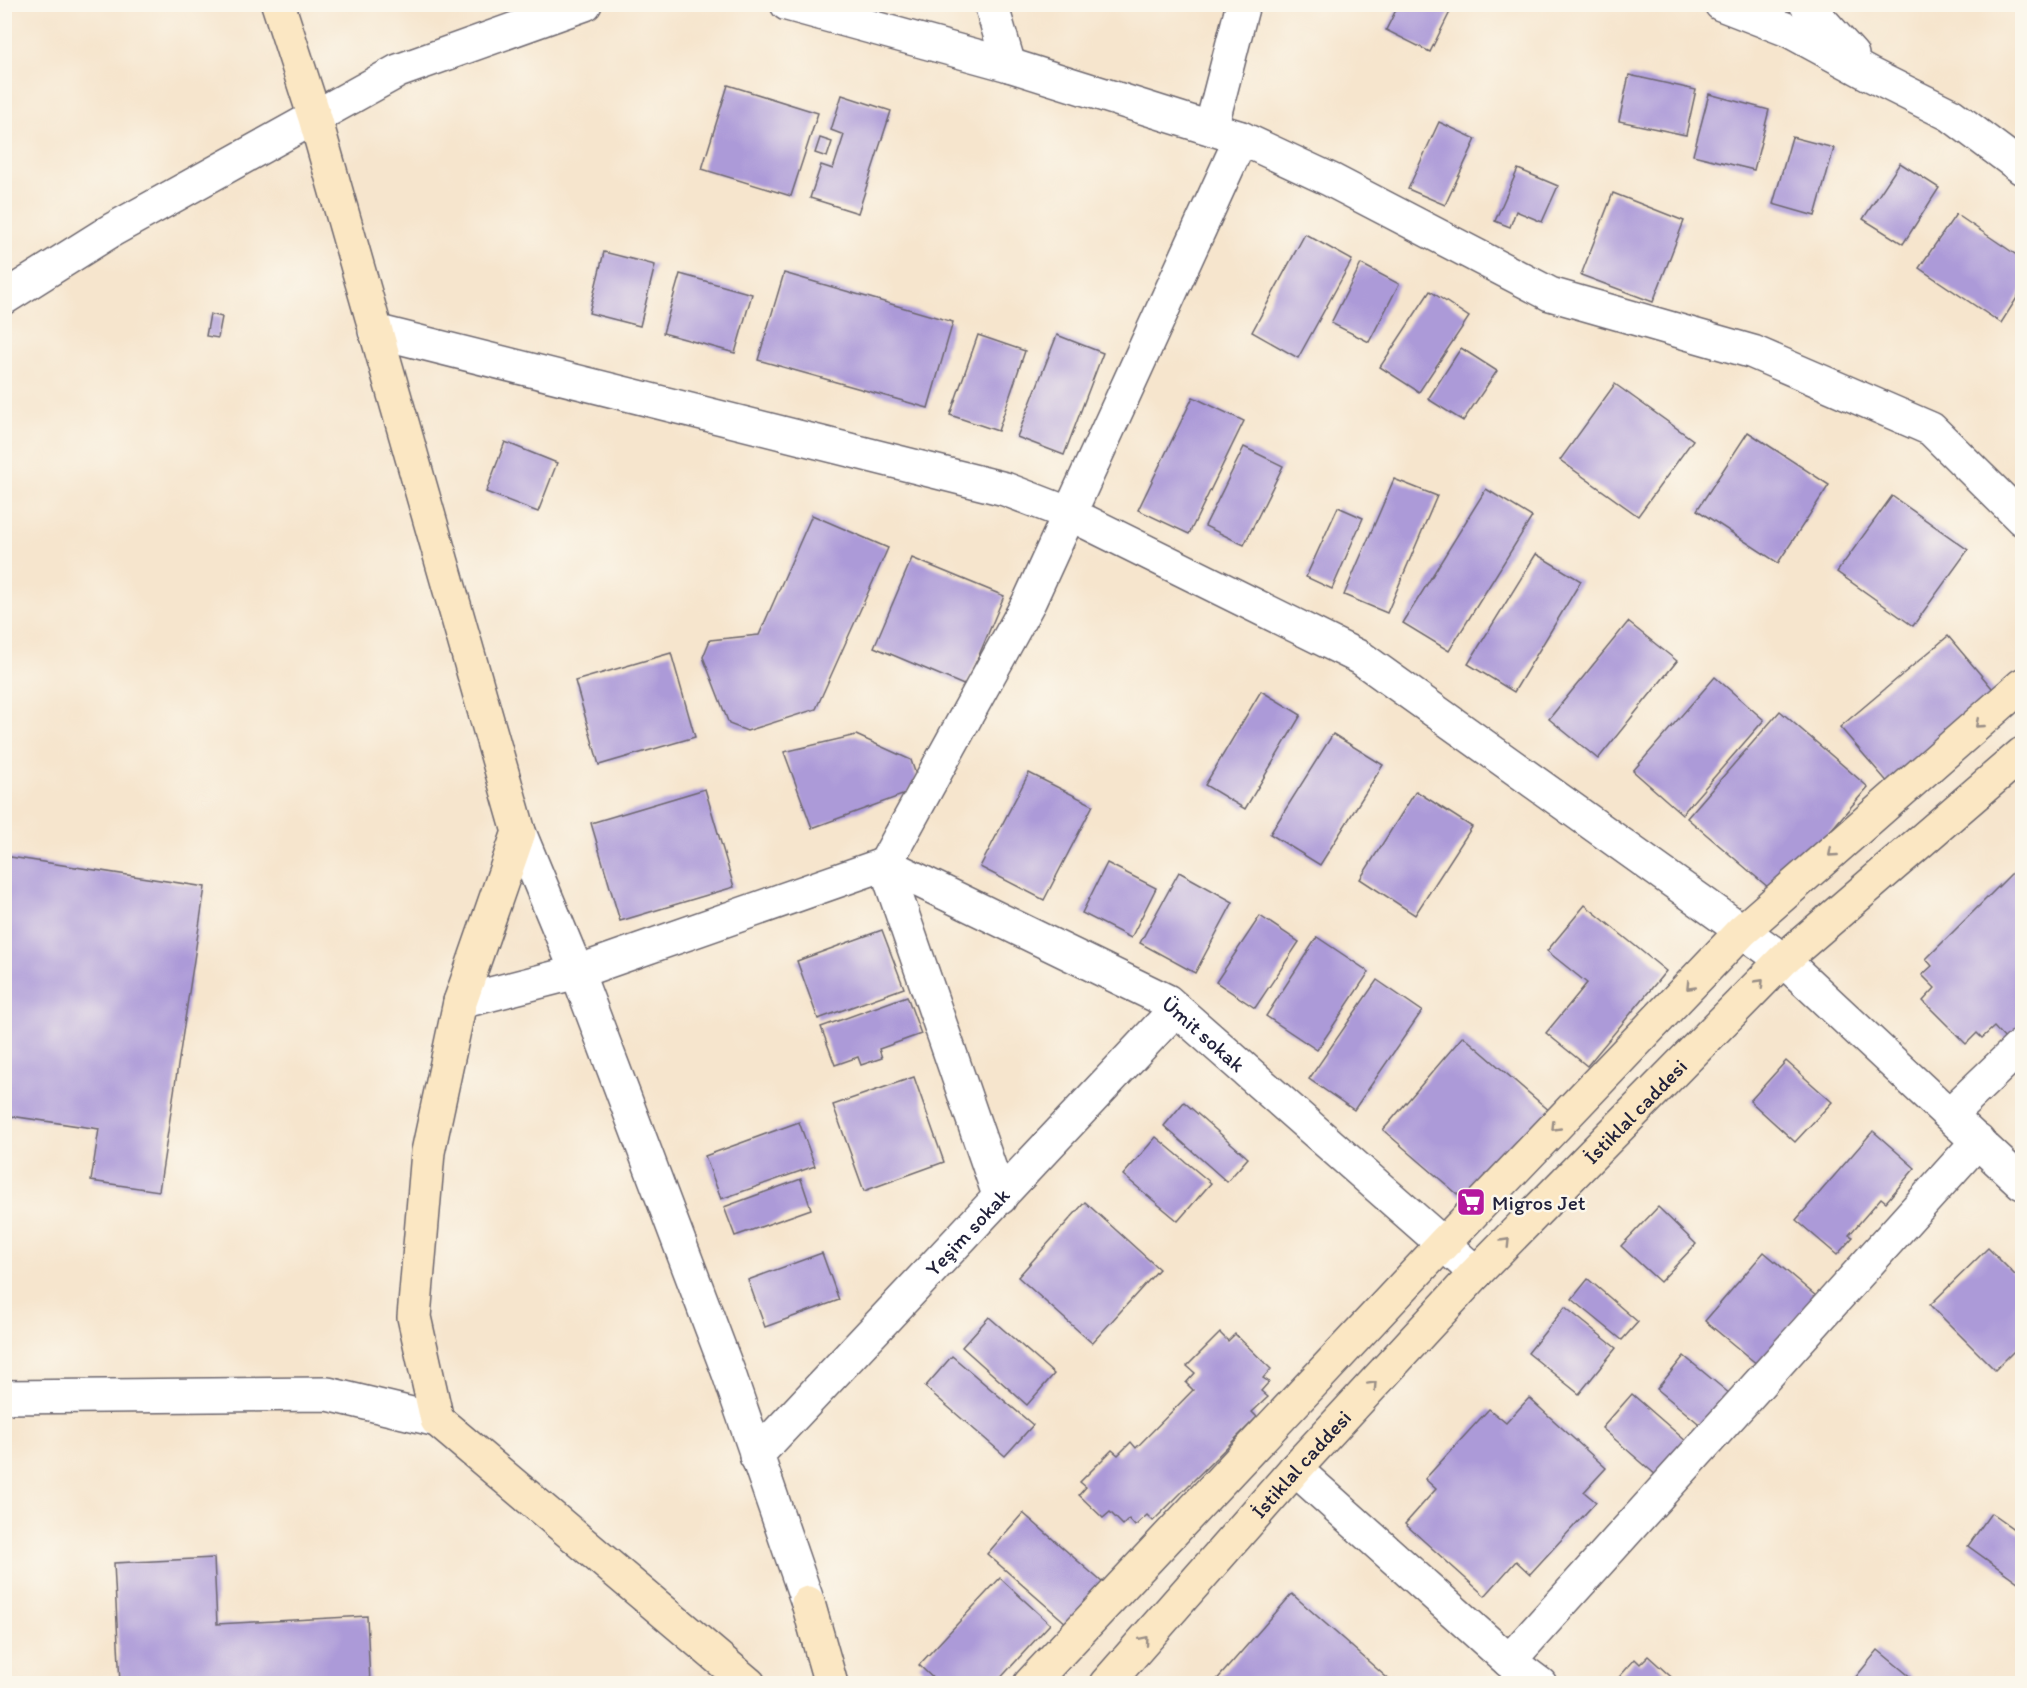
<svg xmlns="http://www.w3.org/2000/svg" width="2027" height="1688" font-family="Itim,sans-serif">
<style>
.building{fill:#ac9ad8}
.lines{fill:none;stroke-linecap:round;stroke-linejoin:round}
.street-casing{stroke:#6c666e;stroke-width:36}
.secondary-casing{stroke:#6c666e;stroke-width:36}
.street{stroke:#fff;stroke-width:33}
.secondary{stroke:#fbe7c3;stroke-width:33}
.oneway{stroke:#998e86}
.labels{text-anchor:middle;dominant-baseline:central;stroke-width:5;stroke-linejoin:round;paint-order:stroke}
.street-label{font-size:21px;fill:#22223b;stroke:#fbf7ec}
.poi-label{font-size:21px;fill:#22223b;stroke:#fbf7ec;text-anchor:start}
</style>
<rect width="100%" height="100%" fill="#fbf7ec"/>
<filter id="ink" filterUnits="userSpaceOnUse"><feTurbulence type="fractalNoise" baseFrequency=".0167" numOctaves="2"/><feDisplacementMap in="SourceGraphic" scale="12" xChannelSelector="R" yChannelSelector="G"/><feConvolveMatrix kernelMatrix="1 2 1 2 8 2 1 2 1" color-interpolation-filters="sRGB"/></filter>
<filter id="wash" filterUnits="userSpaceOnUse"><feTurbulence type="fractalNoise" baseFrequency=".008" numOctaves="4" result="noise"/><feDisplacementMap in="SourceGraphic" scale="24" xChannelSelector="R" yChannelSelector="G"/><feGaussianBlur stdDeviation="1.35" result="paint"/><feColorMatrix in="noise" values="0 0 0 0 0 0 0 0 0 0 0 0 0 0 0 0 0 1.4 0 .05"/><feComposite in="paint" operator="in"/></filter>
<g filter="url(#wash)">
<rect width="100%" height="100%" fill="#f6e5cd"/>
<g id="blocks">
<g class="building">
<polygon points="1399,4 1454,4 1430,52 1386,30"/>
<polygon points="1629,75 1696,90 1686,135 1619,121"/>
<polygon points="728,85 818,113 791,196 702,169"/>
<polygon points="1709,94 1769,110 1754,170 1693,155"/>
<polygon points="842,95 891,111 858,213 810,198 821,165 833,169 844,135 831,130"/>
<polygon points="1439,122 1476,139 1445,205 1408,189"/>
<polygon points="1792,137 1834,148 1815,216 1773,204"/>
<polygon points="820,138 832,142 827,157 815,153"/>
<polygon points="1900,163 1939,188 1903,244 1863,219"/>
<polygon points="1518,169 1558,186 1542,222 1516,211 1510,227 1495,221"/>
<polygon points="1613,193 1684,221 1653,302 1581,275"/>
<polygon points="1956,214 2018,256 2022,249 2022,290 2001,323 1919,268"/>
<polygon points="1305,234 1352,260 1298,358 1252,332"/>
<polygon points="604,252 655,265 640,326 589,313"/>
<polygon points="1361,264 1399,284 1369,342 1331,323"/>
<polygon points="784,273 953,322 928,408 758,360"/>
<polygon points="680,274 752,294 735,353 663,333"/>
<polygon points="1430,291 1469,317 1419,392 1380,367"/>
<polygon points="210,314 222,317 218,338 206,336"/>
<polygon points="978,335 1025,351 998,431 950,415"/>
<polygon points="1057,335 1103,353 1064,455 1017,437"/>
<polygon points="1461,348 1497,371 1463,421 1428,399"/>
<polygon points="1615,384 1693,440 1638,516 1560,460"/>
<polygon points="1193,397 1244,421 1189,534 1138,510"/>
<polygon points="1748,432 1829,485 1778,563 1697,510"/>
<polygon points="505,442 557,463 538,512 486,492"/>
<polygon points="1244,447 1283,466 1244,545 1205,526"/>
<polygon points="1394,479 1437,496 1387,613 1344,595"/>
<polygon points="1486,489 1532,517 1449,651 1403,623"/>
<polygon points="1892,496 1968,550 1913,626 1837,572"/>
<polygon points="1338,507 1363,518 1332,589 1306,577"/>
<polygon points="812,515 888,548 816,709 747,731 729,724 703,657 710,640 759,635"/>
<polygon points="1536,554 1581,581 1514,692 1468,664"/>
<polygon points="912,558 1004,596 966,686 874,647"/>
<polygon points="1628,622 1677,661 1598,759 1549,719"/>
<polygon points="1948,636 1997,694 1890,785 1840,727"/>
<polygon points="671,653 695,737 599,765 575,681"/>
<polygon points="1715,677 1764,720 1682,814 1633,771"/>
<polygon points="1261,691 1301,715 1245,809 1205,785"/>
<polygon points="1780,711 1868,787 1776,894 1687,818"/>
<polygon points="1333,734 1383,765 1320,865 1270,834"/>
<polygon points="856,735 911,760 917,778 908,793 812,828 784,752"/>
<polygon points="1029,773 1093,805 1044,900 980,867"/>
<polygon points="705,789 734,887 620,921 591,823"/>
<polygon points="1416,791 1472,827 1415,915 1360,879"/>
<polygon points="4,856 205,887 159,1191 91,1181 99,1129 4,1115"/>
<polygon points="1107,863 1156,888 1131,938 1082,913"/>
<polygon points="2021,864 2022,866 2022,1027 2008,1042 1994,1027 1982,1038 1977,1033 1966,1044 1923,1001 1935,988 1922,975 1932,966 1926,959"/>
<polygon points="1179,872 1233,902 1195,973 1140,943"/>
<polygon points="1585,905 1666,971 1587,1066 1546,1033 1587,983 1547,951"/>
<polygon points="1260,916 1299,942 1255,1008 1216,982"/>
<polygon points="882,930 904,988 818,1019 797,961"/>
<polygon points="1317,937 1369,972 1317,1050 1266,1016"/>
<polygon points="1377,980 1422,1011 1354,1110 1309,1079"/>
<polygon points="907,996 921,1034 879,1049 882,1058 861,1065 858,1057 835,1065 821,1027"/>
<polygon points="1463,1036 1551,1112 1470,1205 1383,1130"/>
<polygon points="1786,1061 1832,1102 1795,1142 1750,1101"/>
<polygon points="914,1077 944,1162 864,1191 833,1105"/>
<polygon points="1184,1102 1248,1158 1227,1182 1164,1126"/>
<polygon points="799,1122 815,1166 721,1199 705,1156"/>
<polygon points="1873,1131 1915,1168 1886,1202 1881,1198 1849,1235 1853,1237 1837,1255 1796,1220"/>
<polygon points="1156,1137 1211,1183 1178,1221 1123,1175"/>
<polygon points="801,1179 811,1209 735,1236 724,1207"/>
<polygon points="1085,1202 1159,1269 1092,1343 1018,1277"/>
<polygon points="1658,1207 1696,1244 1660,1282 1621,1246"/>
<polygon points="1988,1248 2022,1282 2022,1343 1995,1370 1930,1305"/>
<polygon points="1764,1252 1816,1296 1758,1365 1705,1321"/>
<polygon points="822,1253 839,1300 765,1327 748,1280"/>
<polygon points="1588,1279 1638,1322 1622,1340 1572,1299"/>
<polygon points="1565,1307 1616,1348 1579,1394 1528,1353"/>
<polygon points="989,1317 1054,1374 1027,1405 962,1347"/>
<polygon points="1220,1333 1228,1341 1235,1334 1271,1369 1263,1378 1269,1382 1261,1391 1268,1397 1252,1412 1257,1417 1153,1521 1147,1515 1135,1526 1129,1519 1123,1525 1110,1512 1103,1518 1079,1495 1086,1487 1080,1482 1112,1450 1118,1455 1131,1442 1136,1448 1193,1390 1186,1383 1195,1373 1187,1366"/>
<polygon points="952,1356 1033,1425 1005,1456 925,1387"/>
<polygon points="1684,1356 1730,1394 1703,1427 1657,1389"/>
<polygon points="1632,1394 1687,1442 1657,1476 1602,1428"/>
<polygon points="1529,1398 1606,1468 1584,1492 1596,1502 1530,1574 1516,1561 1485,1596 1405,1524 1436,1489 1425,1479 1489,1409 1506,1423"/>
<polygon points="1023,1513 1103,1583 1067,1624 987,1554"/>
<polygon points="1991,1513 2022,1535 2022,1585 1968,1546"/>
<polygon points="214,1558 217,1624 367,1616 370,1684 120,1684 114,1563"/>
<polygon points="1000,1578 1050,1624 995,1684 939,1684 919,1665"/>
<polygon points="1292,1594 1394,1684 1213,1684"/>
<polygon points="1878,1650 1919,1684 1850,1684"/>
<polygon points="1648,1656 1679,1684 1613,1684 1635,1659 1640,1664"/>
</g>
</g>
</g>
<g filter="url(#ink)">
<use href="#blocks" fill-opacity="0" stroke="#6c666e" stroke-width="1.5"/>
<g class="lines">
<g class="street-casing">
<g id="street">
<polyline points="787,4 1009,65 1241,138 1331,180 1550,294 1753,352 1931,429 2022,519"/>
<polyline points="991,4 1009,65"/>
<polyline points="1721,4 1788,30 1869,74 1951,115 2022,168"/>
<polyline points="1806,4 1852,55"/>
<polyline points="1211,128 1243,4"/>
<polyline points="4,298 112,230 398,71 585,4"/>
<polyline points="375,331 1005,489 1070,514 1361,658 1783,960 2022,1183"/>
<polyline points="519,832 577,972 729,1374 808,1603"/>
<path id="s1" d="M 460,1002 L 577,972 L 885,864 L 1167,1001 L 1476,1273"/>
<polyline points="1950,1114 2022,1045"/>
<polyline points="1000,1198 885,864 1030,600 1241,138"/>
<polyline points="4,1397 328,1394 437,1420"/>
<path id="s2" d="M 756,1456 L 1176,1009"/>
<polyline points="1295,1469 1509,1661 1540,1684"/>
<polyline points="1509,1661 1978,1141"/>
</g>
</g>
<g class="secondary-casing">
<g id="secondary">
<polyline points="278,4 315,118 519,832 460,1002 428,1152 414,1317 437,1420 749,1684"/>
<polyline points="808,1603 831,1684"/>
<polyline points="1030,1684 1443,1244 1742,931 2022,685"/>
<path id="s3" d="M 1106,1684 L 1295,1469 L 1476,1273 L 1783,960 L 2022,754"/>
</g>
</g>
<use href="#street" class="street"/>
<use href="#secondary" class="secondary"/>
</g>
<defs><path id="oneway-chevron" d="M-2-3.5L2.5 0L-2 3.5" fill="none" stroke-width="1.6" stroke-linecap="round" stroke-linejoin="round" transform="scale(1.5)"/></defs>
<g class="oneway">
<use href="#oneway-chevron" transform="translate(1979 724) rotate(139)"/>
<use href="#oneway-chevron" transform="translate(1832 853) rotate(139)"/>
<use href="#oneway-chevron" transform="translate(1760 983) rotate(-46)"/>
<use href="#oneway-chevron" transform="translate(1690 986) rotate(134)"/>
<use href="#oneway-chevron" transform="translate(1555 1127) rotate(134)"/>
<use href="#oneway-chevron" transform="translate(1506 1242) rotate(-46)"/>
<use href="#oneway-chevron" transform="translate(1373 1385) rotate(-47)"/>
<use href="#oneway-chevron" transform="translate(1145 1640) rotate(-49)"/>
</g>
</g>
<defs>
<g id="supermarket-square" transform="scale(1.5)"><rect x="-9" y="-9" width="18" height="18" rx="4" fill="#b5179e" stroke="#fbf7ec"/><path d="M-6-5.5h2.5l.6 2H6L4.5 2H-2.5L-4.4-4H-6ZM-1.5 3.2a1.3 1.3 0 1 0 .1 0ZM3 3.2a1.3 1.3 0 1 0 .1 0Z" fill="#fff"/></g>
</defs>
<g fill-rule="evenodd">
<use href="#supermarket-square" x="1471" y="1202"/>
</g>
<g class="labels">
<g class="street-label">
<text stroke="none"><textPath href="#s1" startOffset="810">Ümit sokak</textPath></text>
<text stroke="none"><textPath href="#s3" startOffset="780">İstiklal caddesi</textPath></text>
<text stroke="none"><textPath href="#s2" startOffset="308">Yeşim sokak</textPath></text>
<text stroke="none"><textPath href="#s3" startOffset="294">İstiklal caddesi</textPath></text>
</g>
<g class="poi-label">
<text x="1492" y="1202">Migros Jet</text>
</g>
</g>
<rect width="2027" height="1688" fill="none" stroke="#fbf7ec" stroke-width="24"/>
</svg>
